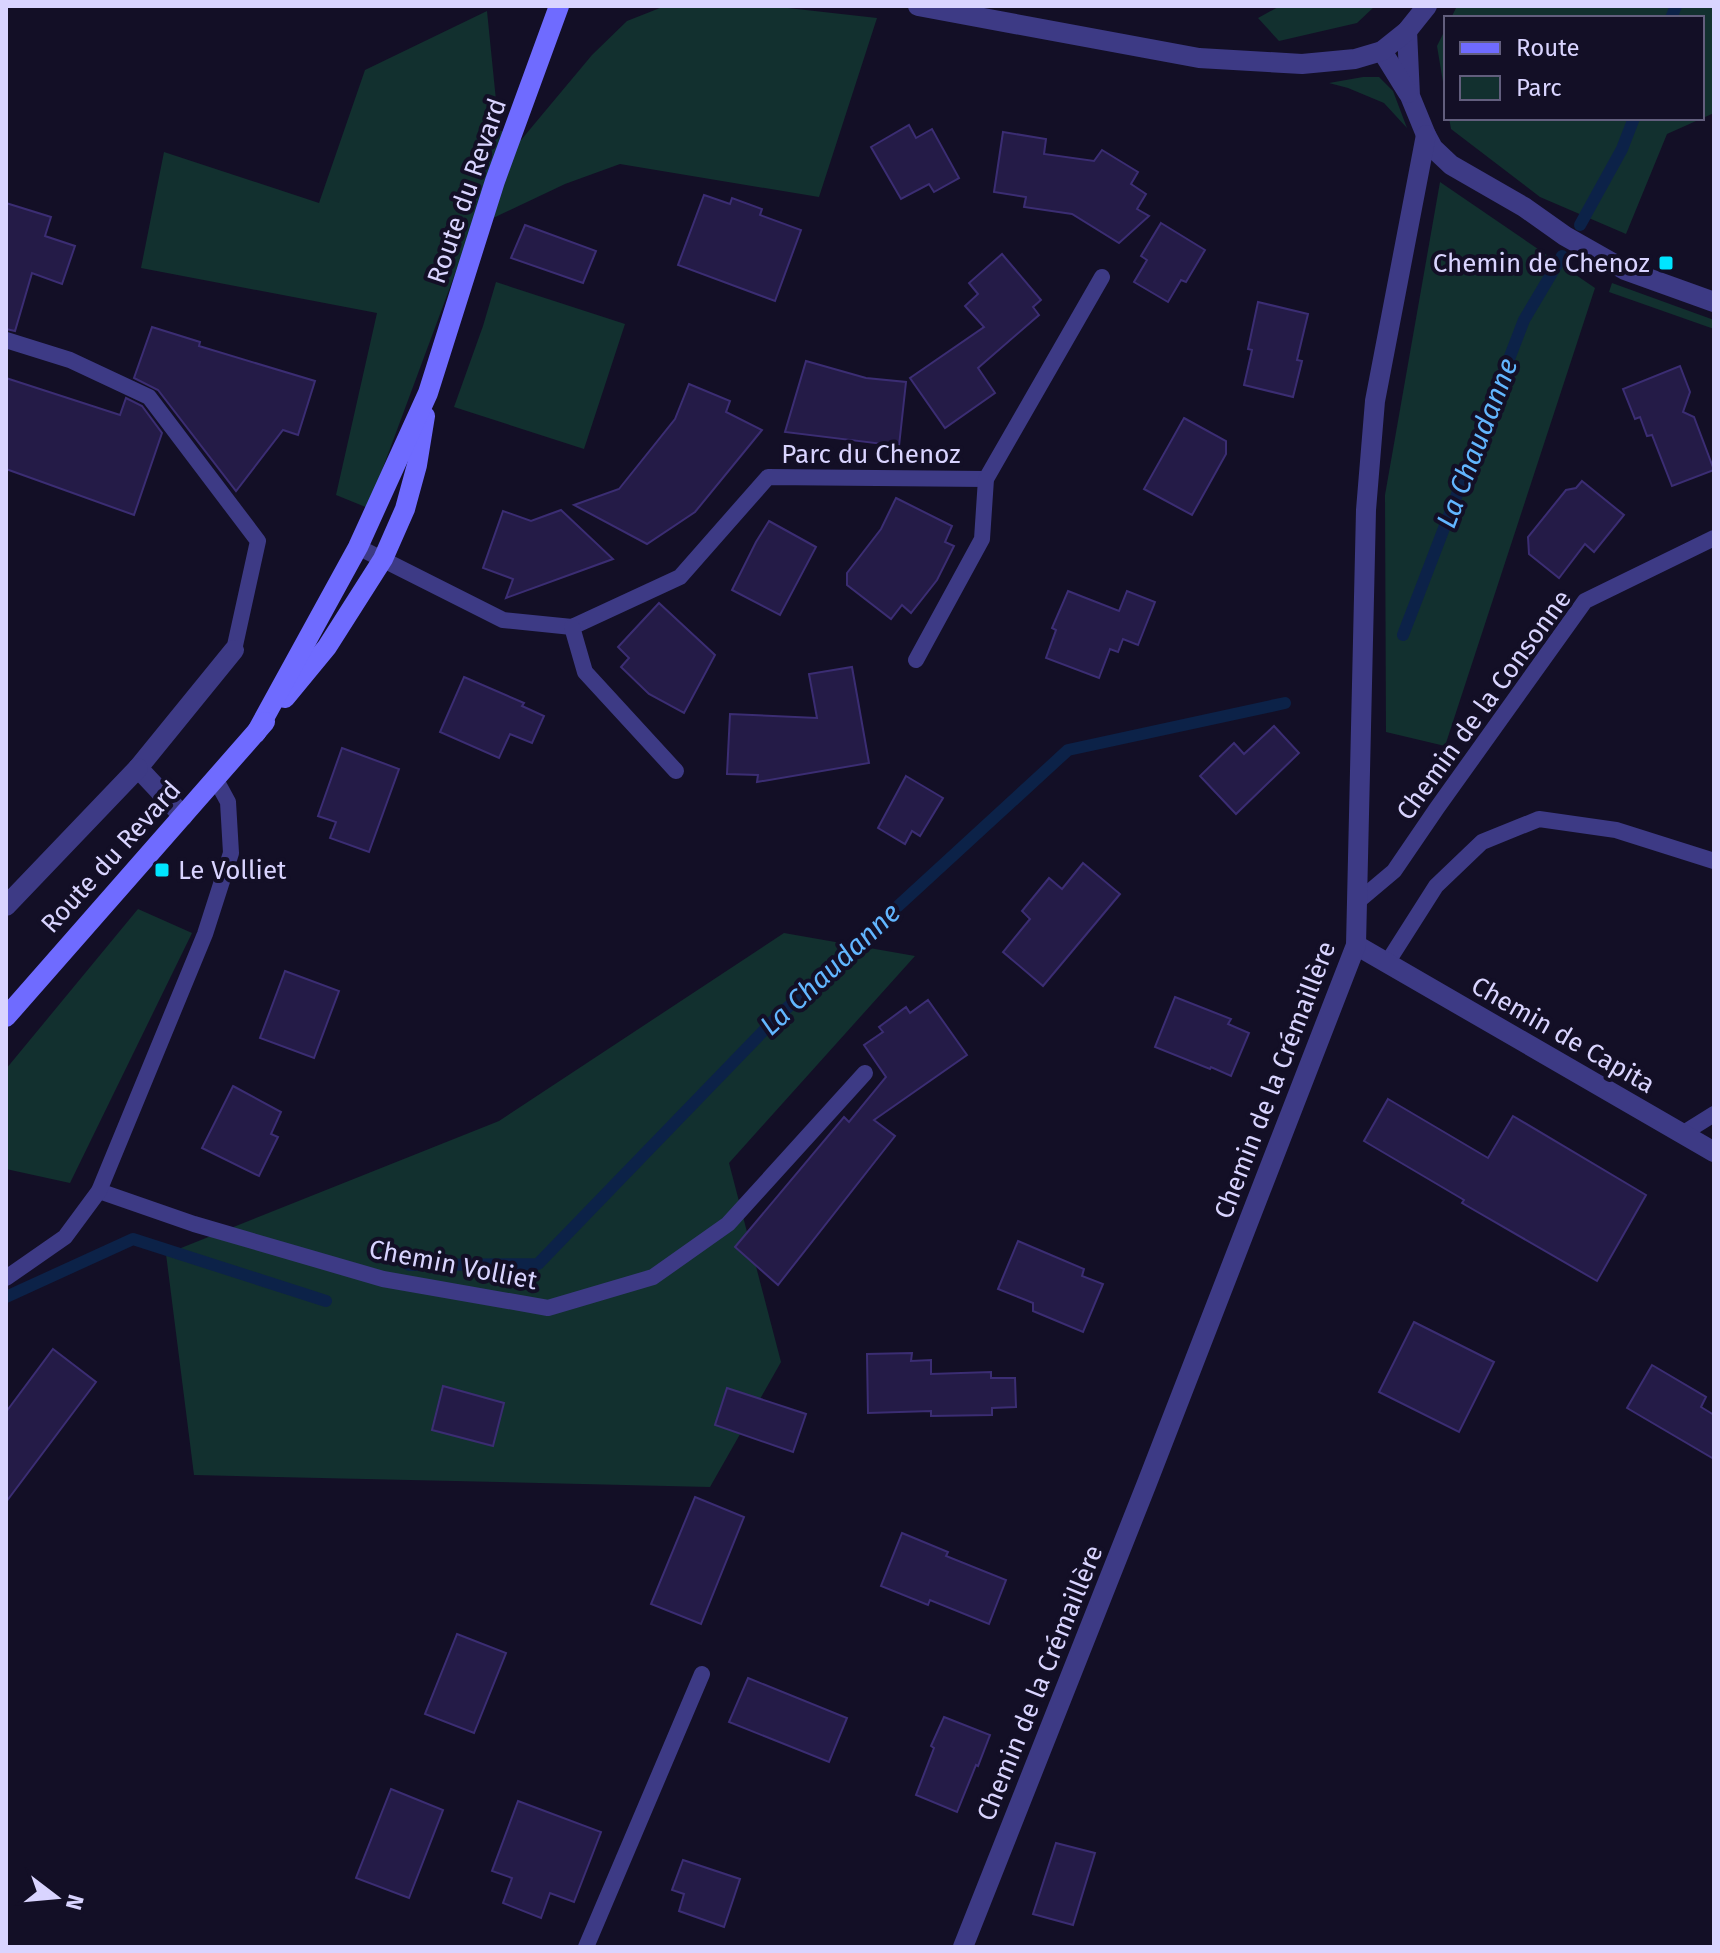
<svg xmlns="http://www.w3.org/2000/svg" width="1720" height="1953" font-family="'Fira Sans',sans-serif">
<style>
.green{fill:#12302f}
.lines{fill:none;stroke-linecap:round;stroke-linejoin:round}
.stream{stroke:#0c2248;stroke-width:12}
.building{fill:#241b47;stroke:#3b2d73;stroke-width:2}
.service{stroke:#3d3a85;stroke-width:16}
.minor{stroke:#3d3a85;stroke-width:20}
.tertiary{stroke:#3d3a85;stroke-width:20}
.secondary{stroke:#6f6bff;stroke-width:20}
.poi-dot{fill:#00e5ff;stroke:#130f26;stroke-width:3}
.labels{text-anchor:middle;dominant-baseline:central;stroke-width:8;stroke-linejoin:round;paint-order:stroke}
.street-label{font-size:26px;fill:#d9d4ff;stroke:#130f26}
.poi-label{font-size:26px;fill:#d9d4ff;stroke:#130f26;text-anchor:end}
.water-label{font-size:28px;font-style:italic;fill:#62b6ff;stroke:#130f26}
</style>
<rect width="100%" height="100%" fill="#130f26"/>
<g class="green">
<polygon points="665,6 770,6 877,18 819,197 620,164 565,184 472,228 368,508 336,495 377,313 141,268 164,152 319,203 365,70 487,11 499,130 521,140 592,55 627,21"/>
<polygon points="1280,6 1375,6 1357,23 1279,41 1258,18"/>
<polygon points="1457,6 1714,6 1714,113 1667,134 1626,234 1540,197 1451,129 1449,118 1702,118 1702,18 1451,18"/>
<polygon points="1446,28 1446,100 1437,46"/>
<polygon points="1363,77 1379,77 1393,91 1407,128 1384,103 1348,88 1329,83"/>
<polygon points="1440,182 1595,288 1445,746 1386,732 1385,495"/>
<polygon points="496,282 625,324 584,449 454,407 483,326"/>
<polygon points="1612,283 1714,320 1714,329 1609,292"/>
<polygon points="138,909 192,933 70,1183 6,1169 6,1069"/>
<polygon points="784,933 915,956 729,1163 781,1362 710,1487 194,1475 166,1254 499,1121"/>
</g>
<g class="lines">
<g class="stream">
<polyline points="1671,18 1676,6"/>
<polyline points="1580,225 1622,149 1634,118"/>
<polyline points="1403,635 1524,320 1562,256"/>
<polyline points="409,1265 538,1264 774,1020 1068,750 1285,703"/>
<polyline points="6,1297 133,1239 326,1301"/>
</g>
</g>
<g class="building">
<polygon points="909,125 916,138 932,129 959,178 934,192 929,184 901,199 871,147"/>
<polygon points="1003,132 1046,139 1044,154 1094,161 1102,150 1138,172 1131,184 1146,194 1137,209 1149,216 1119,243 1072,214 1024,207 1026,197 994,192"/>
<polygon points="704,195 730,204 732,198 762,209 760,215 801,230 775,301 678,265"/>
<polygon points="6,203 51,217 45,236 75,246 62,284 32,273 15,331 6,329"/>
<polygon points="1161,223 1205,250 1186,282 1181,280 1168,302 1134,282 1147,260 1141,256"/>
<polygon points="525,225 596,251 583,283 511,258"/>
<polygon points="1002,254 1041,300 1033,307 1039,315 978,368 995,393 945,428 910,378 984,327 965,306 978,294 969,283"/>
<polygon points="1258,302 1308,314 1297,360 1302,361 1293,397 1244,385 1252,350 1248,349"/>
<polygon points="152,327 200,342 199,346 315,381 298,435 283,430 236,491 158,390 134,378"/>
<polygon points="806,361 866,378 906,382 899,446 785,432"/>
<polygon points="1680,366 1690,392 1683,412 1694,417 1714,470 1672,486 1652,435 1647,436 1640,417 1635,419 1623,389"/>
<polygon points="6,378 120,415 126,398 142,406 162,433 134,515 6,469"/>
<polygon points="689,384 730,401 726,412 762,430 695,512 647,544 574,505 619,489 675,419"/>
<polygon points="1184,418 1226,441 1226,454 1192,515 1144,489"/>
<polygon points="1582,481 1624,515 1594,552 1585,544 1559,578 1529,554 1528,537 1566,490 1576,488"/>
<polygon points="896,498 952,526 945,542 954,546 937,580 911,613 902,605 891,619 847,585 847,573 881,529"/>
<polygon points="561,510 613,559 506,598 513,579 483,568 503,511 531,521"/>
<polygon points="769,521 816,547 780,615 732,590 756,542"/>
<polygon points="1068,591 1119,611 1127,591 1155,602 1138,645 1123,639 1118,652 1110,649 1099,678 1046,658 1056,630 1052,628"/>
<polygon points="659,603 715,655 684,713 649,694 621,667 629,658 618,647"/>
<polygon points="852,667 869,763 757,782 758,775 727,774 730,714 817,718 809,674"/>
<polygon points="464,677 524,703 522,706 544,716 532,743 510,734 499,758 440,732"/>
<polygon points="1274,726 1299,753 1236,814 1200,776 1234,743 1244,754"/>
<polygon points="342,748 399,769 369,852 330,838 336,822 318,816"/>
<polygon points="906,776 943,798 920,836 912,831 905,844 878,828"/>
<polygon points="1083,863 1120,894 1043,986 1003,952 1030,919 1022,911 1049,878 1062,889"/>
<polygon points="285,971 339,991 314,1058 260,1038"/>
<polygon points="1175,997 1231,1019 1228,1024 1249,1033 1231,1076 1211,1067 1210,1069 1155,1047"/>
<polygon points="928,1000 967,1055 874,1120 895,1136 778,1285 735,1247 844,1117 849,1122 886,1077 864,1045 883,1032 879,1027 906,1007 910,1013"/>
<polygon points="233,1086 281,1112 271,1134 278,1137 259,1176 202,1148"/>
<polygon points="1388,1099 1488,1158 1513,1116 1646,1195 1597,1281 1462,1203 1464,1200 1364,1141"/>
<polygon points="1018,1241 1084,1269 1082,1276 1103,1284 1083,1332 1033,1311 1033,1303 998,1289"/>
<polygon points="1414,1322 1494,1362 1459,1432 1379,1392"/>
<polygon points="53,1349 96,1382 6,1502 6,1412"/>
<polygon points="912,1353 911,1361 931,1360 931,1374 991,1372 991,1378 1015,1378 1016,1407 992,1408 992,1415 931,1416 931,1411 868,1413 867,1354"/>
<polygon points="1652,1365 1706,1397 1701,1407 1714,1415 1714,1459 1627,1408"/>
<polygon points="443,1386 504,1403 493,1446 432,1430"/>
<polygon points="727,1388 806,1414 793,1452 715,1425"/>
<polygon points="695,1497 744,1517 701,1624 651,1604"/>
<polygon points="902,1533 948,1552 946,1556 1006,1580 989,1624 930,1600 928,1605 881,1586"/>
<polygon points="457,1634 506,1653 474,1733 425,1714"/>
<polygon points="748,1678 847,1718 829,1762 729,1722"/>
<polygon points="944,1717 990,1735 978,1766 976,1765 957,1812 916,1795 934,1748 931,1746"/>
<polygon points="391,1789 443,1810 409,1898 356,1878"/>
<polygon points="518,1801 601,1832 574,1902 550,1893 541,1918 503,1903 512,1878 492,1871"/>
<polygon points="1056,1843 1095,1853 1073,1925 1033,1914"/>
<polygon points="683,1860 740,1879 724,1927 679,1911 684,1894 672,1890"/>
</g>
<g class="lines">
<g class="service">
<polyline points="6,340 70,360 149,397 258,541 234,650"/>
<polyline points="358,547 503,620 572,627 680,577 768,477 986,479"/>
<polyline points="572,627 585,672 676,771"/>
<polyline points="916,660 982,539 986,479 1102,277"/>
<polyline points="1356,903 1394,871 1437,808 1585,601 1714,538"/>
<polyline points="1387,963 1436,886 1482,842 1539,819 1616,830 1714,861"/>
<polyline points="1682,1134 1714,1114"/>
<polyline points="99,1191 194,1224 383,1279 548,1308 653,1277 728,1224 865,1073"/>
<polyline points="6,1278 65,1237 99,1191 205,934 231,853 228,802 215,778"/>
<polyline points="586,1947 702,1674"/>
</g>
<g class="minor">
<polyline points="1407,31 1410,96 1426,135 1433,148 1451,165 1524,207 1565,236 1625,270 1714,302"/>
<polyline points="1382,51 1408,93"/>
<polyline points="183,816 138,768 234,650"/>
<polyline points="6,906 138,768"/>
<polyline points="1356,945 1714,1152"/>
<polyline points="963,1947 1147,1483 1356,945 1366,510 1375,401 1426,135"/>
</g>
<polyline class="tertiary" points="918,6 1199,58 1302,64 1355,59 1382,51 1407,31 1427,6"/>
<g class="secondary">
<polyline points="285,698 327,647 383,559 405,509 417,465 425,416"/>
<polyline points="256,733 358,547 428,393 495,181 559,6"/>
<polyline points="6,1017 265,722"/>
</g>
</g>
<g class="poi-dot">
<rect x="1658" y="255" width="16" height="16" rx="4"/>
<rect x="154" y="862" width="16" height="16" rx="4"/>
</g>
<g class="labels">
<g class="street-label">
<text transform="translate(467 191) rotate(-71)">Route du Revard</text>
<text x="871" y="454">Parc du Chenoz</text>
<text transform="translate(1484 705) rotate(-54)">Chemin de la Consonne</text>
<text transform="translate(111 857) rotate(-48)">Route du Revard</text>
<text transform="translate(1563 1035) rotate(30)">Chemin de Capita</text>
<text transform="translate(1275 1080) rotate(-69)">Chemin de la Crémaillère</text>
<text transform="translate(453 1265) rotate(11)">Chemin Volliet</text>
<text transform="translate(1040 1683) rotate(-68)">Chemin de la Crémaillère</text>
</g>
<g class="poi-label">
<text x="1650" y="263">Chemin de Chenoz</text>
<text x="178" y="870" text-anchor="start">Le Volliet</text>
</g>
<g class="water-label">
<text transform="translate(1477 443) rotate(-69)">La Chaudanne</text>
<text transform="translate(830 969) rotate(-43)">La Chaudanne</text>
</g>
</g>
<rect width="1720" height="1953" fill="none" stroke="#d9d4ff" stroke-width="16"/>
<rect x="1444" y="16" width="260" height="104" fill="#130f26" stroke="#625e7d" stroke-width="2"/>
<rect x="1460" y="42" width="40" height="12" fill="#6f6bff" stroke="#625e7d" stroke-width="2"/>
<text x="1516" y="56" font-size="24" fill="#d9d4ff">Route</text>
<rect x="1460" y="76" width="40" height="24" fill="#12302f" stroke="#625e7d" stroke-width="2"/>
<text x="1516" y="96" font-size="24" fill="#d9d4ff">Parc</text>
<g transform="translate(56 1897) rotate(106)" stroke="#130f26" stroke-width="6" paint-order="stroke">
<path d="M0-6L14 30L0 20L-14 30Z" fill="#d9d4ff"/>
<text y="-12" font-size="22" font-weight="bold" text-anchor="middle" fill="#d9d4ff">N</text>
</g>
</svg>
